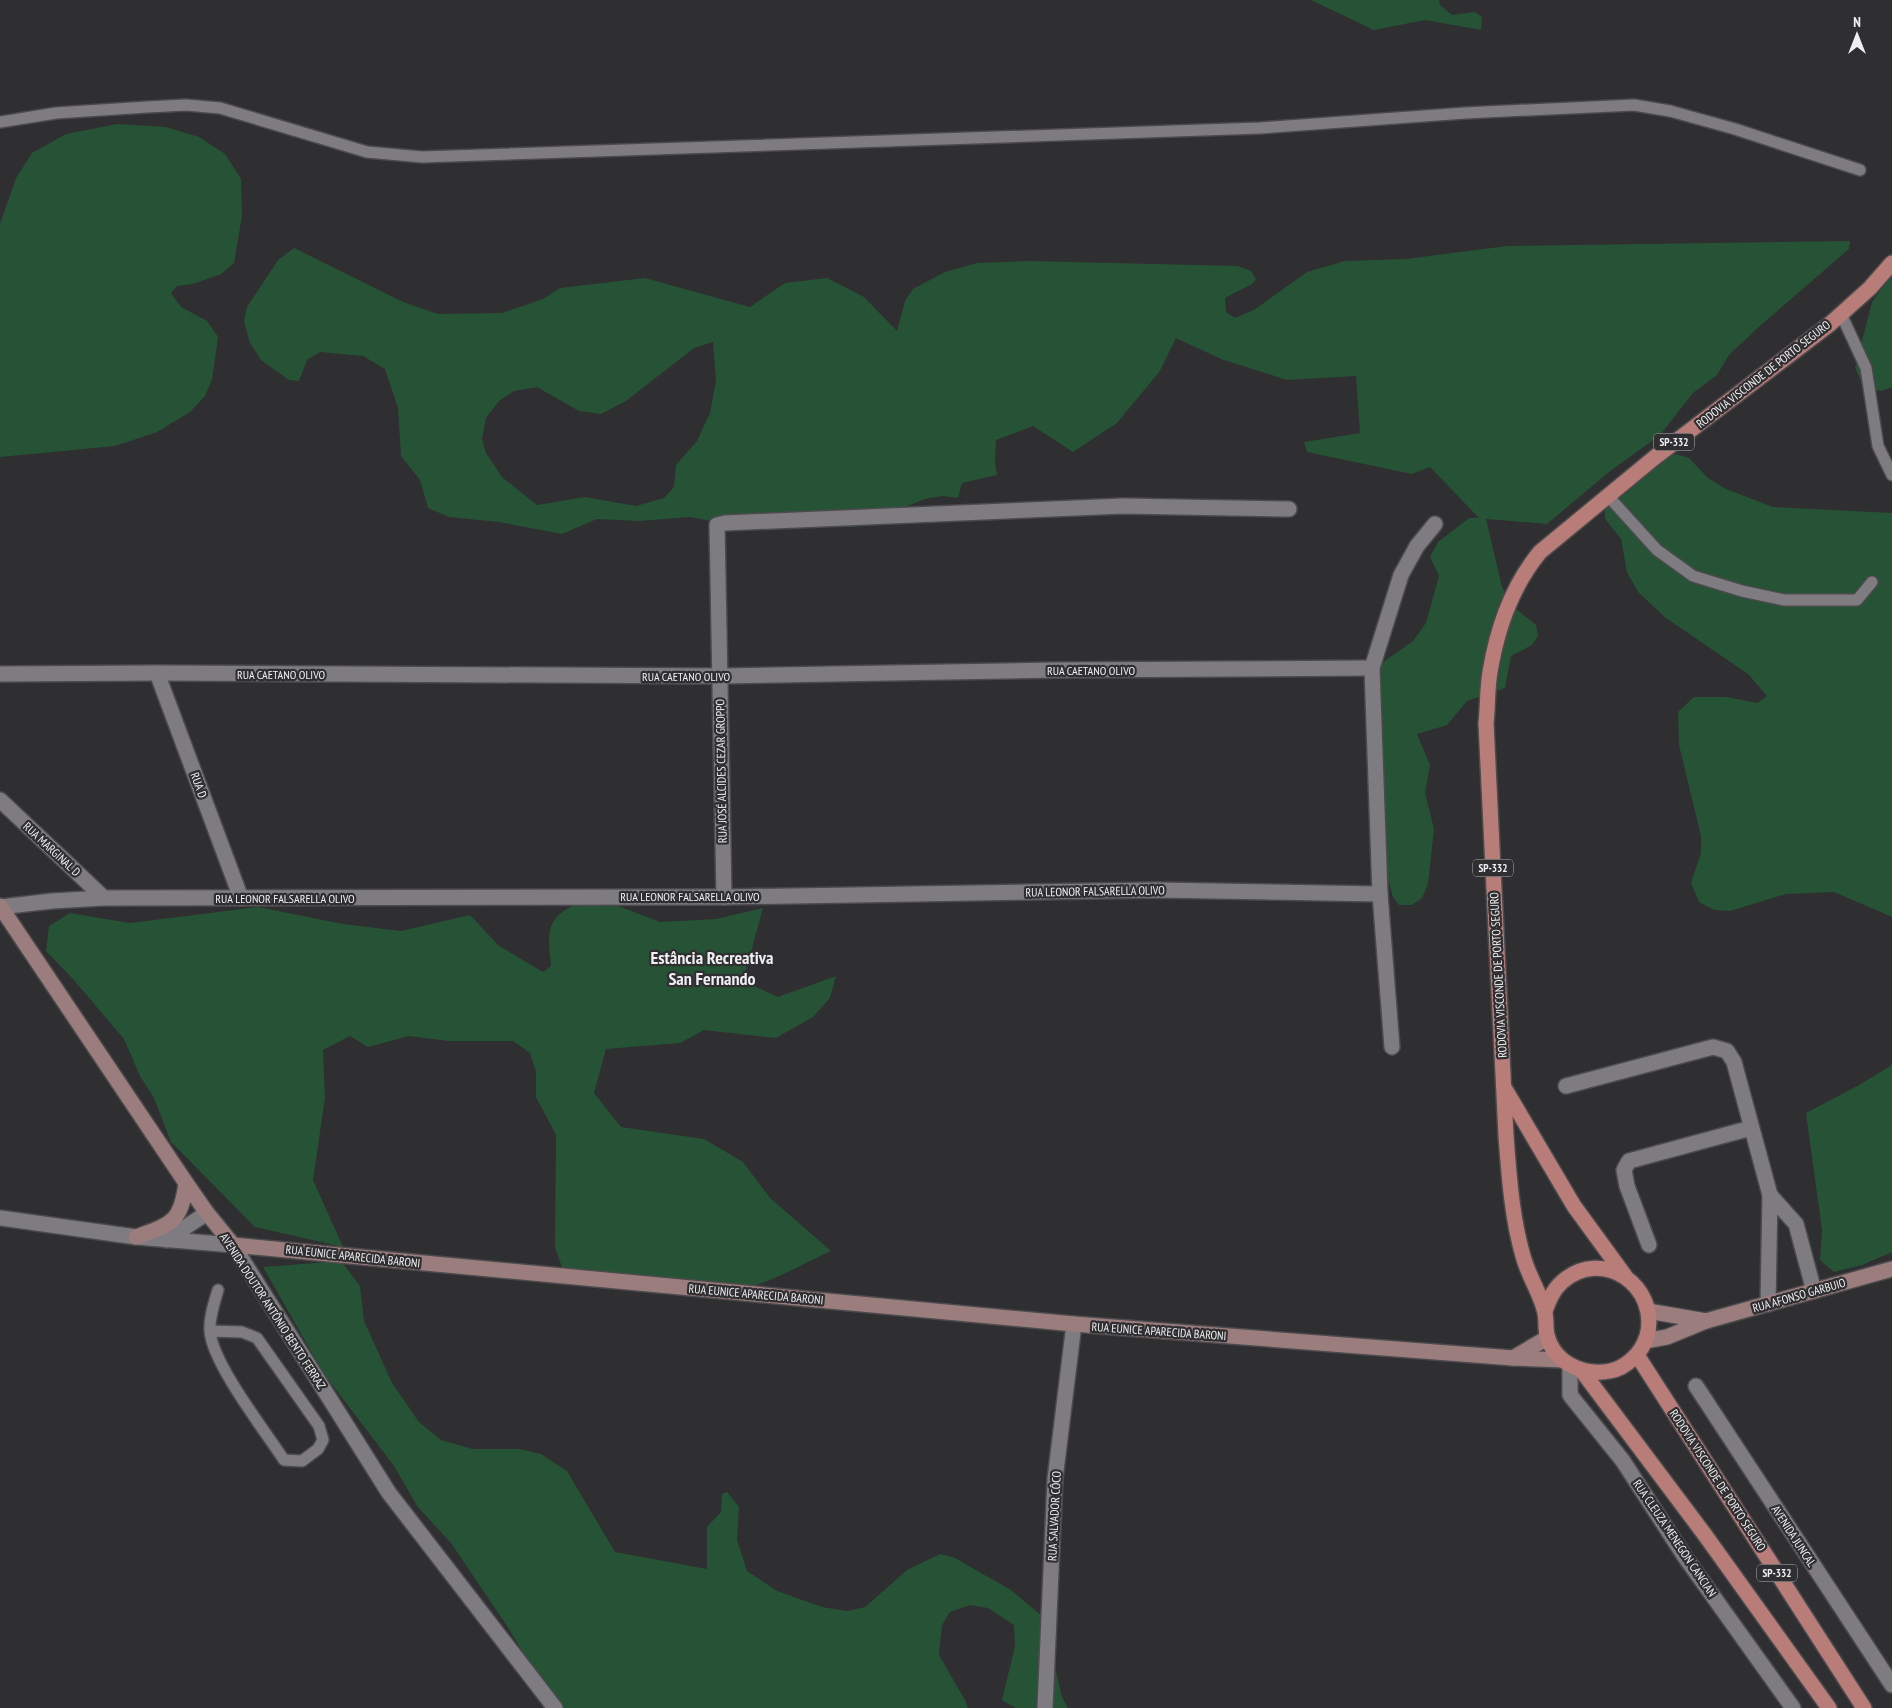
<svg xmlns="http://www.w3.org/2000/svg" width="1892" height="1708" font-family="'PT Sans Narrow',sans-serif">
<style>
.green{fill:#265335;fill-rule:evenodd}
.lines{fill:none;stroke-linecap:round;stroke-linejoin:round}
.lane-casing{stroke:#4b4a4d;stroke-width:14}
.street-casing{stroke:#4b4a4d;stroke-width:18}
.secondary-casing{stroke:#4b4a4d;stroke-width:18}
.primary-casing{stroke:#4b4a4d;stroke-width:18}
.lane{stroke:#7e7c80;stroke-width:11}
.street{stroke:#7e7c80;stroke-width:15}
.secondary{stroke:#9b7d7d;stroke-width:15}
.primary{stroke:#b97d79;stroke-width:15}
.labels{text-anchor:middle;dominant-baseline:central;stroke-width:4.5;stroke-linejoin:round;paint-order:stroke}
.shield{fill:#2f2e31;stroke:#b5b4b7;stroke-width:1}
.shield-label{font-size:11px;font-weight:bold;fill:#efeef0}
.street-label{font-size:12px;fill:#efeef0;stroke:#2f2e31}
.district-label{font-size:18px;font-weight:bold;fill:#efeef0;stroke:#2f2e31}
</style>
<rect width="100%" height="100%" fill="#2f2e31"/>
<g class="green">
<polygon points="1311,0 1439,0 1440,5 1452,15 1475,12 1482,17 1481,30 1425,20 1374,30"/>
<polygon points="117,124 166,127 199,137 225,154 241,179 242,216 234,263 221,274 193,284 177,286 171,293 181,307 207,321 218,337 212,380 205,396 190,412 157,432 115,446 0,457 0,224 16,178 32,153 66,134"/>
<path d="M 1850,241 L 1849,249 L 1761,325 L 1729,355 L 1717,375 L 1693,393 L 1660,435 L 1609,472 L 1547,524 L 1486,519 L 1502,587 L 1511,605 L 1536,625 L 1538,636 L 1532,645 L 1511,656 L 1505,688 L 1467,701 L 1447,725 L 1417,734 L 1430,765 L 1425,793 L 1434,829 L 1428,884 L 1422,898 L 1412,905 L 1399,905 L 1393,897 L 1376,836 L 1379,665 L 1413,641 L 1426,623 L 1439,576 L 1430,557 L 1438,542 L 1469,518 L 1479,518 L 1430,467 L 1412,474 L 1307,452 L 1304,442 L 1360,433 L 1356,376 L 1287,380 L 1221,359 L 1176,338 L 1160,371 L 1117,423 L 1073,452 L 1033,426 L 996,440 L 995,463 L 997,475 L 962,483 L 958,498 L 942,496 L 925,499 L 854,527 L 743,527 L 690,517 L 639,521 L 597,519 L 562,534 L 499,522 L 449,517 L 428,508 L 420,480 L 401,456 L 398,408 L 385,369 L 363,356 L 320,352 L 307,360 L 299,381 L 289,380 L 261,360 L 250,343 L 244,321 L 247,307 L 278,260 L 294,248 L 403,302 L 438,314 L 502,313 L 543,299 L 560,288 L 645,278 L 750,307 L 785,283 L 827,278 L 864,297 L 897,331 L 905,301 L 913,289 L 945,272 L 977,263 L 1028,261 L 1238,266 L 1251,271 L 1256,279 L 1252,284 L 1225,298 L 1226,312 L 1235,318 L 1254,310 L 1307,272 L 1345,261 L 1406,259 L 1507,246 ZM 713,342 L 716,381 L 710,413 L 697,441 L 676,465 L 674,487 L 664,498 L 636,506 L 585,497 L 537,505 L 502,477 L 486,453 L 482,438 L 486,418 L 499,401 L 514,391 L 537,387 L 579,411 L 601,414 L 626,401 L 694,348 Z"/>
<polygon points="1892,274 1892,387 1881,391 1864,387 1855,368 1872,302"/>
<polygon points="1676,454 1689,458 1708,478 1726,489 1773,507 1892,513 1892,917 1834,892 1786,894 1730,911 1714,910 1699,902 1691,883 1701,853 1701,836 1679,745 1678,712 1694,697 1727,697 1757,703 1767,696 1748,674 1666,618 1638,592 1627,572 1621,539 1605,519 1605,504 1651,462"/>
<path d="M 576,904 L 616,905 L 660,922 L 716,919 L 763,908 L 743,981 L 778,997 L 836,976 L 830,998 L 813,1017 L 776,1038 L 704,1030 L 680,1043 L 606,1049 L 594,1093 L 621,1127 L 704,1139 L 743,1162 L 770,1198 L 831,1251 C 808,1261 785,1275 762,1283 C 705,1302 619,1279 562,1267 L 555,1248 L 556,1135 L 536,1097 L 536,1072 L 530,1053 L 513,1041 L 449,1041 L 409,1036 L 368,1047 L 350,1036 L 323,1050 L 325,1098 L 313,1180 L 343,1247 L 255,1227 L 171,1142 L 154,1098 L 140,1076 L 124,1039 L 73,979 L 46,951 L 49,926 L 70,913 L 130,923 L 258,907 L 343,924 L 401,931 L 470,915 L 499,946 L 543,972 L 551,966 C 548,935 544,919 576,904 Z"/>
<polygon points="1892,1065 1892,1252 1862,1265 1834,1272 1820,1260 1822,1230 1806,1113 1859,1085"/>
<polygon points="341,1261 360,1286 364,1321 392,1383 419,1422 441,1440 472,1449 520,1449 541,1454 567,1471 615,1552 707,1569 707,1527 721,1512 722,1494 727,1492 739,1507 737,1540 747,1571 777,1591 822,1607 847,1611 865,1607 907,1570 940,1554 955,1558 1011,1590 1043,1617 1062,1697 1068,1708 1016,1708 1002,1700 1015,1646 1014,1625 988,1608 970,1605 950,1612 942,1625 939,1655 965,1700 968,1708 553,1708 552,1702 509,1629 451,1543 417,1506 394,1466 324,1374 263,1267"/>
</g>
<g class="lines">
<g class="lane-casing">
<g id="lane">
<polyline points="0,122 56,113 147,107 186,105 220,108 367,152 422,157 1260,128 1465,113 1634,105 1670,111 1735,129 1860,170"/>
<polyline points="1841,314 1866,368 1878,446 1892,475"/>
<polyline points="1608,496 1657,550 1693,576 1742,591 1784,600 1857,600 1872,582"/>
<path d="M 210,1331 L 242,1332 L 257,1338 L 319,1426 L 323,1440 L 318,1449 L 302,1461 L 284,1460 C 265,1431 212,1363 210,1331 C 209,1318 214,1303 218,1290"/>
</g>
</g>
<g class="street-casing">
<g id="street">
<polyline points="157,673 241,898"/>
<polyline points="0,674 157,673 720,676 1057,670 1372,668"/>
<polyline points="0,800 104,898"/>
<polyline points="724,897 717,525 725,523 1123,506 1289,509"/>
<polyline points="0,907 52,901 104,898 724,897 1156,890 1380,894"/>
<polyline points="1392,1047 1380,894 1372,668 1401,575 1417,546 1435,524"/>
<polyline points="1566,1086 1713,1047 1727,1051 1734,1062 1770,1195"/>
<polyline points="0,1218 136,1237 233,1245 389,1493 555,1708"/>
<polyline points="166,1240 207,1213"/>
<polyline points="1649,1245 1627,1186 1624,1170 1629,1161 1751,1128"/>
<polyline points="1768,1304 1770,1195 1796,1224 1814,1291"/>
<polyline points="1570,1365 1570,1395 1623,1461 1685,1557 1793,1708"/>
<polyline points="1696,1386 1892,1685"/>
<polyline points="1045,1708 1055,1479 1074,1324"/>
</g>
</g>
<g class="secondary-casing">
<g id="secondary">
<polyline points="0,906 186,1183 207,1213 233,1245 1074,1324 1513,1358 1562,1360"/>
<path d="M 136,1237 C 171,1224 181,1223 186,1183"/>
<polyline points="1648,1311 1706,1321"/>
<polyline points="1645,1341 1667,1337 1706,1321 1892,1269"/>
<polyline points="1513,1358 1547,1338"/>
</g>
</g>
<g class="primary-casing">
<g id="primary">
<polyline points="1505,1089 1574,1206 1625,1276"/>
<path d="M 1545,1311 C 1549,1300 1553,1290 1562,1282 C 1602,1246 1660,1286 1647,1336 C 1642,1353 1626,1368 1610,1371 C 1583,1376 1554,1363 1547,1335 C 1545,1327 1547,1317 1544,1309 C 1539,1291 1528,1275 1523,1256 C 1512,1218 1509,1176 1506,1136 L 1486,723 C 1488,706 1487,689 1490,672 C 1497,629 1512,586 1540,552 L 1654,458 L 1830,324 L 1870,288 L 1892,263"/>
<polyline points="1637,1355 1864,1708"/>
<polyline points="1582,1371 1705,1535 1829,1708"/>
</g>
</g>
<use href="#lane" class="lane"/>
<use href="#street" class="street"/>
<use href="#secondary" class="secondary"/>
<use href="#primary" class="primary"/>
</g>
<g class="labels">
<g class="shield">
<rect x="1654" y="433.5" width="40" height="17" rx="4"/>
<rect x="1473" y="859.5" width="40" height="17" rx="4"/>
<rect x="1757" y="1564.5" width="40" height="17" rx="4"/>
</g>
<g class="shield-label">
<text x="1674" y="442">SP-332</text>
<text x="1493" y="868">SP-332</text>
<text x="1777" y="1573">SP-332</text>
</g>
<g class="street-label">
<text transform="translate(1763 374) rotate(-38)">RODOVIA VISCONDE DE PORTO SEGURO</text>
<text x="1091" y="670">RUA CAETANO OLIVO</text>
<text x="281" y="674">RUA CAETANO OLIVO</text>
<text x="686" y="676">RUA CAETANO OLIVO</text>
<text transform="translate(721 771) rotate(-91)">RUA JOSÉ ALCIDES CEZAR GROPPO</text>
<text transform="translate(199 785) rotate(70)">RUA D</text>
<text transform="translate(52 849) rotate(43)">RUA MARGINAL D</text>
<text transform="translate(1095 891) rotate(-1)">RUA LEONOR FALSARELLA OLIVO</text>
<text x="690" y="896">RUA LEONOR FALSARELLA OLIVO</text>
<text x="285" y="898">RUA LEONOR FALSARELLA OLIVO</text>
<text transform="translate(1498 975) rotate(-93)">RODOVIA VISCONDE DE PORTO SEGURO</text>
<text transform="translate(353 1256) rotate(6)">RUA EUNICE APARECIDA BARONI</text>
<text transform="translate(756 1294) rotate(5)">RUA EUNICE APARECIDA BARONI</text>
<text transform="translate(1799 1295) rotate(-16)">RUA AFONSO GARBUIO</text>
<text transform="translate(273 1311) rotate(57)">AVENIDA DOUTOR ANTÔNIO BENTO FERRAZ</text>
<text transform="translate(1159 1331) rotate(4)">RUA EUNICE APARECIDA BARONI</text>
<text transform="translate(1718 1480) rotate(57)">RODOVIA VISCONDE DE PORTO SEGURO</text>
<text transform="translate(1054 1516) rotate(-87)">RUA SALVADOR CÔCO</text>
<text transform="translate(1794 1536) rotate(57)">AVENIDA JUNCAL</text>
<text transform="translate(1675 1538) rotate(56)">RUA CLEUZA MENEGON CANCIAN</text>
</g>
<g class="district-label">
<text x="712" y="957">Estância Recreativa<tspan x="712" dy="21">San Fernando</tspan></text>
</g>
</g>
<g transform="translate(1857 35)" stroke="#2f2e31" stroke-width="4" paint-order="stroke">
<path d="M0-4L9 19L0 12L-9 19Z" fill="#efeef0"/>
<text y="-8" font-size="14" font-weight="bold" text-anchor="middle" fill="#efeef0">N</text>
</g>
</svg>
